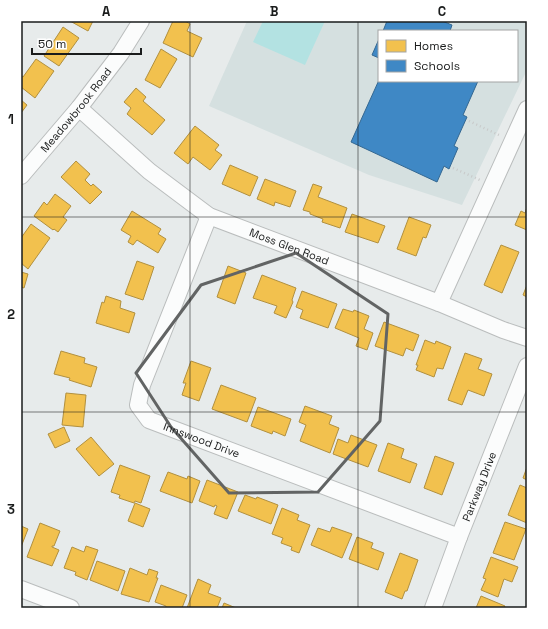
<svg xmlns="http://www.w3.org/2000/svg" width="548" height="629" font-family="'Space Grotesk',sans-serif">
<style>
.built{fill:#d5e0e0;fill-rule:evenodd}
.green{fill:#b3e2e2}
.homes{fill:#f2c14e;stroke:#b1903f}
.schools{fill:#3f88c5;stroke:#346892}
.lines{fill:none;stroke-linecap:round;stroke-linejoin:round}
.minor-casing{stroke:#babdbd;stroke-width:18}
.path{stroke:#c8c9c9;stroke-width:2.5;stroke-dasharray:1 3;stroke-linecap:butt}
.minor{stroke:#fbfcfc;stroke-width:16}
.marked{fill:none;stroke:#626464;stroke-width:3;stroke-linejoin:round}
.grid{fill:none;stroke:#1a1c1c;stroke-width:1;stroke-opacity:0.55}
.labels{text-anchor:middle;dominant-baseline:central;stroke-width:4;stroke-linejoin:round;paint-order:stroke}
.street-label{font-size:11px;fill:#1a1c1c;stroke:#fff}
.neatline{fill:none;stroke:#1a1c1c;stroke-width:1.5}
.grid-label{font-size:13px;text-anchor:middle;font-weight:bold;fill:#1a1c1c}
</style>
<rect width="100%" height="100%" fill="#e7ebeb"/>
<path class="built" d="M 247,21 L 527,21 L 527,70 L 462,205 L 369,175 L 209,106 ZM 379,31 L 517,31 L 517,81 L 379,81 Z"/>
<polygon class="green" points="263,21 325,21 305,65 253,42"/>
<g class="homes">
<polygon points="70,21 93,21 88,31"/>
<polygon points="173,21 185,21 190,24 187,31 202,38 193,57 163,43"/>
<polygon points="63,27 79,38 59,66 44,56"/>
<polygon points="161,49 177,59 160,88 145,80"/>
<polygon points="36,59 54,71 35,98 21,87 21,76 23,77"/>
<polygon points="136,88 146,97 143,101 165,120 152,135 127,114 131,108 124,102"/>
<polygon points="21,100 27,105 21,113"/>
<polygon points="195,126 219,145 215,150 222,155 210,170 193,157 188,164 174,153"/>
<polygon points="76,161 90,174 85,180 91,186 93,184 102,192 90,204 61,177"/>
<polygon points="230,165 258,177 250,196 222,184"/>
<polygon points="265,179 296,191 290,207 275,202 274,206 257,199"/>
<polygon points="313,184 322,187 318,197 347,208 340,228 322,222 323,219 310,214 310,212 303,210"/>
<polygon points="55,194 71,206 63,217 67,220 58,232 54,229 53,230 34,216 44,202 47,205"/>
<polygon points="527,207 527,230 515,225 521,211 525,213"/>
<polygon points="132,211 161,229 158,234 166,239 158,253 137,240 133,245 128,242 131,236 121,230"/>
<polygon points="352,214 385,226 378,243 345,232"/>
<polygon points="409,217 431,225 426,238 423,237 416,256 397,249"/>
<polygon points="31,224 50,238 28,269 21,263 21,238"/>
<polygon points="501,245 519,252 502,293 484,285"/>
<polygon points="137,261 154,267 143,300 125,294"/>
<polygon points="228,266 246,273 235,304 217,297"/>
<polygon points="21,272 28,274 24,288 21,287"/>
<polygon points="262,275 296,288 292,300 293,302 286,318 274,313 277,306 253,298"/>
<polygon points="527,285 527,297 523,295"/>
<polygon points="302,291 337,304 328,328 300,318 303,310 296,307"/>
<polygon points="106,296 121,301 120,308 135,313 129,333 96,323 102,302 104,303"/>
<polygon points="343,309 353,312 354,310 369,316 364,329 373,333 367,350 356,346 359,338 335,328"/>
<polygon points="384,322 419,335 413,351 406,348 403,356 375,346"/>
<polygon points="425,340 435,344 436,341 451,347 443,369 437,368 434,377 416,370 418,365 416,365"/>
<polygon points="61,351 85,358 84,363 97,367 91,387 69,380 70,378 54,374"/>
<polygon points="465,353 482,359 478,369 492,374 484,396 468,390 462,405 448,400"/>
<polygon points="191,361 211,368 199,401 182,395 186,383 183,383"/>
<polygon points="221,385 256,398 247,422 212,409"/>
<polygon points="66,393 86,395 83,427 62,425"/>
<polygon points="305,406 332,416 329,424 339,428 330,453 300,441 306,425 299,422"/>
<polygon points="258,407 291,419 285,436 273,431 272,434 251,426"/>
<polygon points="64,427 70,441 55,448 48,434"/>
<polygon points="351,435 377,445 368,467 333,454 338,439 348,443"/>
<polygon points="91,437 114,464 99,476 76,449"/>
<polygon points="388,443 404,449 401,458 417,464 410,483 378,471"/>
<polygon points="435,456 454,463 442,495 424,488"/>
<polygon points="120,465 150,476 141,503 135,501 134,503 119,498 120,495 111,492"/>
<polygon points="527,467 527,480 523,478"/>
<polygon points="168,472 187,479 188,476 200,481 192,503 160,491"/>
<polygon points="207,480 238,492 227,519 214,514 217,506 215,505 214,507 199,501"/>
<polygon points="520,485 527,488 527,523 508,515"/>
<polygon points="245,495 256,499 257,497 278,505 271,524 238,511"/>
<polygon points="135,503 150,509 143,527 128,521"/>
<polygon points="282,508 299,515 297,520 310,525 299,553 291,550 292,547 281,543 283,538 272,534"/>
<polygon points="505,522 526,529 514,560 493,553"/>
<polygon points="40,523 60,531 54,546 52,546 52,547 59,550 52,566 27,557"/>
<polygon points="21,526 28,529 21,547"/>
<polygon points="332,527 352,534 342,558 311,545 318,528 330,532"/>
<polygon points="357,537 373,543 371,548 384,553 378,570 349,559"/>
<polygon points="86,546 98,550 87,580 75,575 76,572 64,568 72,547 84,552"/>
<polygon points="400,553 418,560 407,591 405,591 402,599 385,592"/>
<polygon points="491,557 518,567 512,582 504,579 498,597 481,590 486,579 483,578"/>
<polygon points="97,561 125,571 118,591 90,580"/>
<polygon points="130,568 147,575 149,569 158,572 156,578 158,578 149,602 121,594"/>
<polygon points="198,579 211,585 208,593 221,598 217,608 187,608"/>
<polygon points="161,585 187,595 182,608 166,608 166,606 155,602"/>
<polygon points="481,596 505,606 504,608 476,608"/>
<polygon points="224,603 236,608 222,608"/>
</g>
<g class="schools">
<polygon points="387,21 442,21 452,25 450,31 451,31 383,31"/>
<polygon points="379,39 379,58 372,55"/>
<polygon points="379,80 379,81 478,81 463,115 467,117 454,146 458,148 449,169 444,166 437,182 351,142"/>
</g>
<g class="lines">
<g class="minor-casing">
<g id="minor">
<path id="s1" d="M 79,108 L 149,171 L 209,216 L 439,303 L 503,330 L 527,338"/>
<path id="s2" d="M 21,176 L 79,108 L 121,53 L 141,21"/>
<path id="s3" d="M 209,216 L 142,385 L 138,405 L 149,420 L 459,537"/>
<polyline points="439,303 527,109"/>
<polyline points="21,589 71,608"/>
<path id="s4" d="M 433,608 L 459,537 L 527,366"/>
</g>
</g>
<g class="path">
<polyline points="469,121 499,135"/>
<polyline points="453,168 480,180"/>
</g>
<use href="#minor" class="minor"/>
</g>
<path class="marked" d="M 296,253 L 388,314 L 380,421 L 318,492 L 229,493 L 171,427 L 136,373 L 201,285 Z"/>
<path class="grid" d="M 190,21 L 190,608M 358,21 L 358,608M 21,217 L 527,217M 21,412 L 527,412"/>
<g class="labels">
<g class="street-label">
<text stroke="none"><textPath href="#s2" startOffset="86">Meadowbrook Road</textPath></text>
<text stroke="none"><textPath href="#s1" startOffset="255">Moss Glen Road</textPath></text>
<text stroke="none"><textPath href="#s3" startOffset="277">Innswood Drive</textPath></text>
<text stroke="none"><textPath href="#s4" startOffset="130">Parkway Drive</textPath></text>
</g>
</g>
<rect width="548" height="629" fill="none" stroke="#ffffff" stroke-width="44"/>
<rect x="378" y="30" width="140" height="52" fill="#ffffff" stroke="#a3a4a4"/>
<rect x="386" y="40" width="20" height="12" fill="#f2c14e" stroke="#a3a4a4"/>
<text x="414" y="50" font-size="12" fill="#1a1c1c">Homes</text>
<rect x="386" y="60" width="20" height="12" fill="#3f88c5" stroke="#a3a4a4"/>
<text x="414" y="70" font-size="12" fill="#1a1c1c">Schools</text>
<path d="M32 48v6h109v-6" fill="none" stroke="#1a1c1c" stroke-width="2"/>
<text x="38" y="48" font-size="12" fill="#1a1c1c" stroke="#ffffff" stroke-width="3" paint-order="stroke">50 m</text>
<rect x="22" y="22" width="504" height="585" class="neatline"/>
<g class="grid-label">
<text x="106" y="16">A</text>
<text x="274" y="16">B</text>
<text x="442" y="16">C</text>
<text x="11" y="124">1</text>
<text x="11" y="319">2</text>
<text x="11" y="514">3</text>
</g>
</svg>
